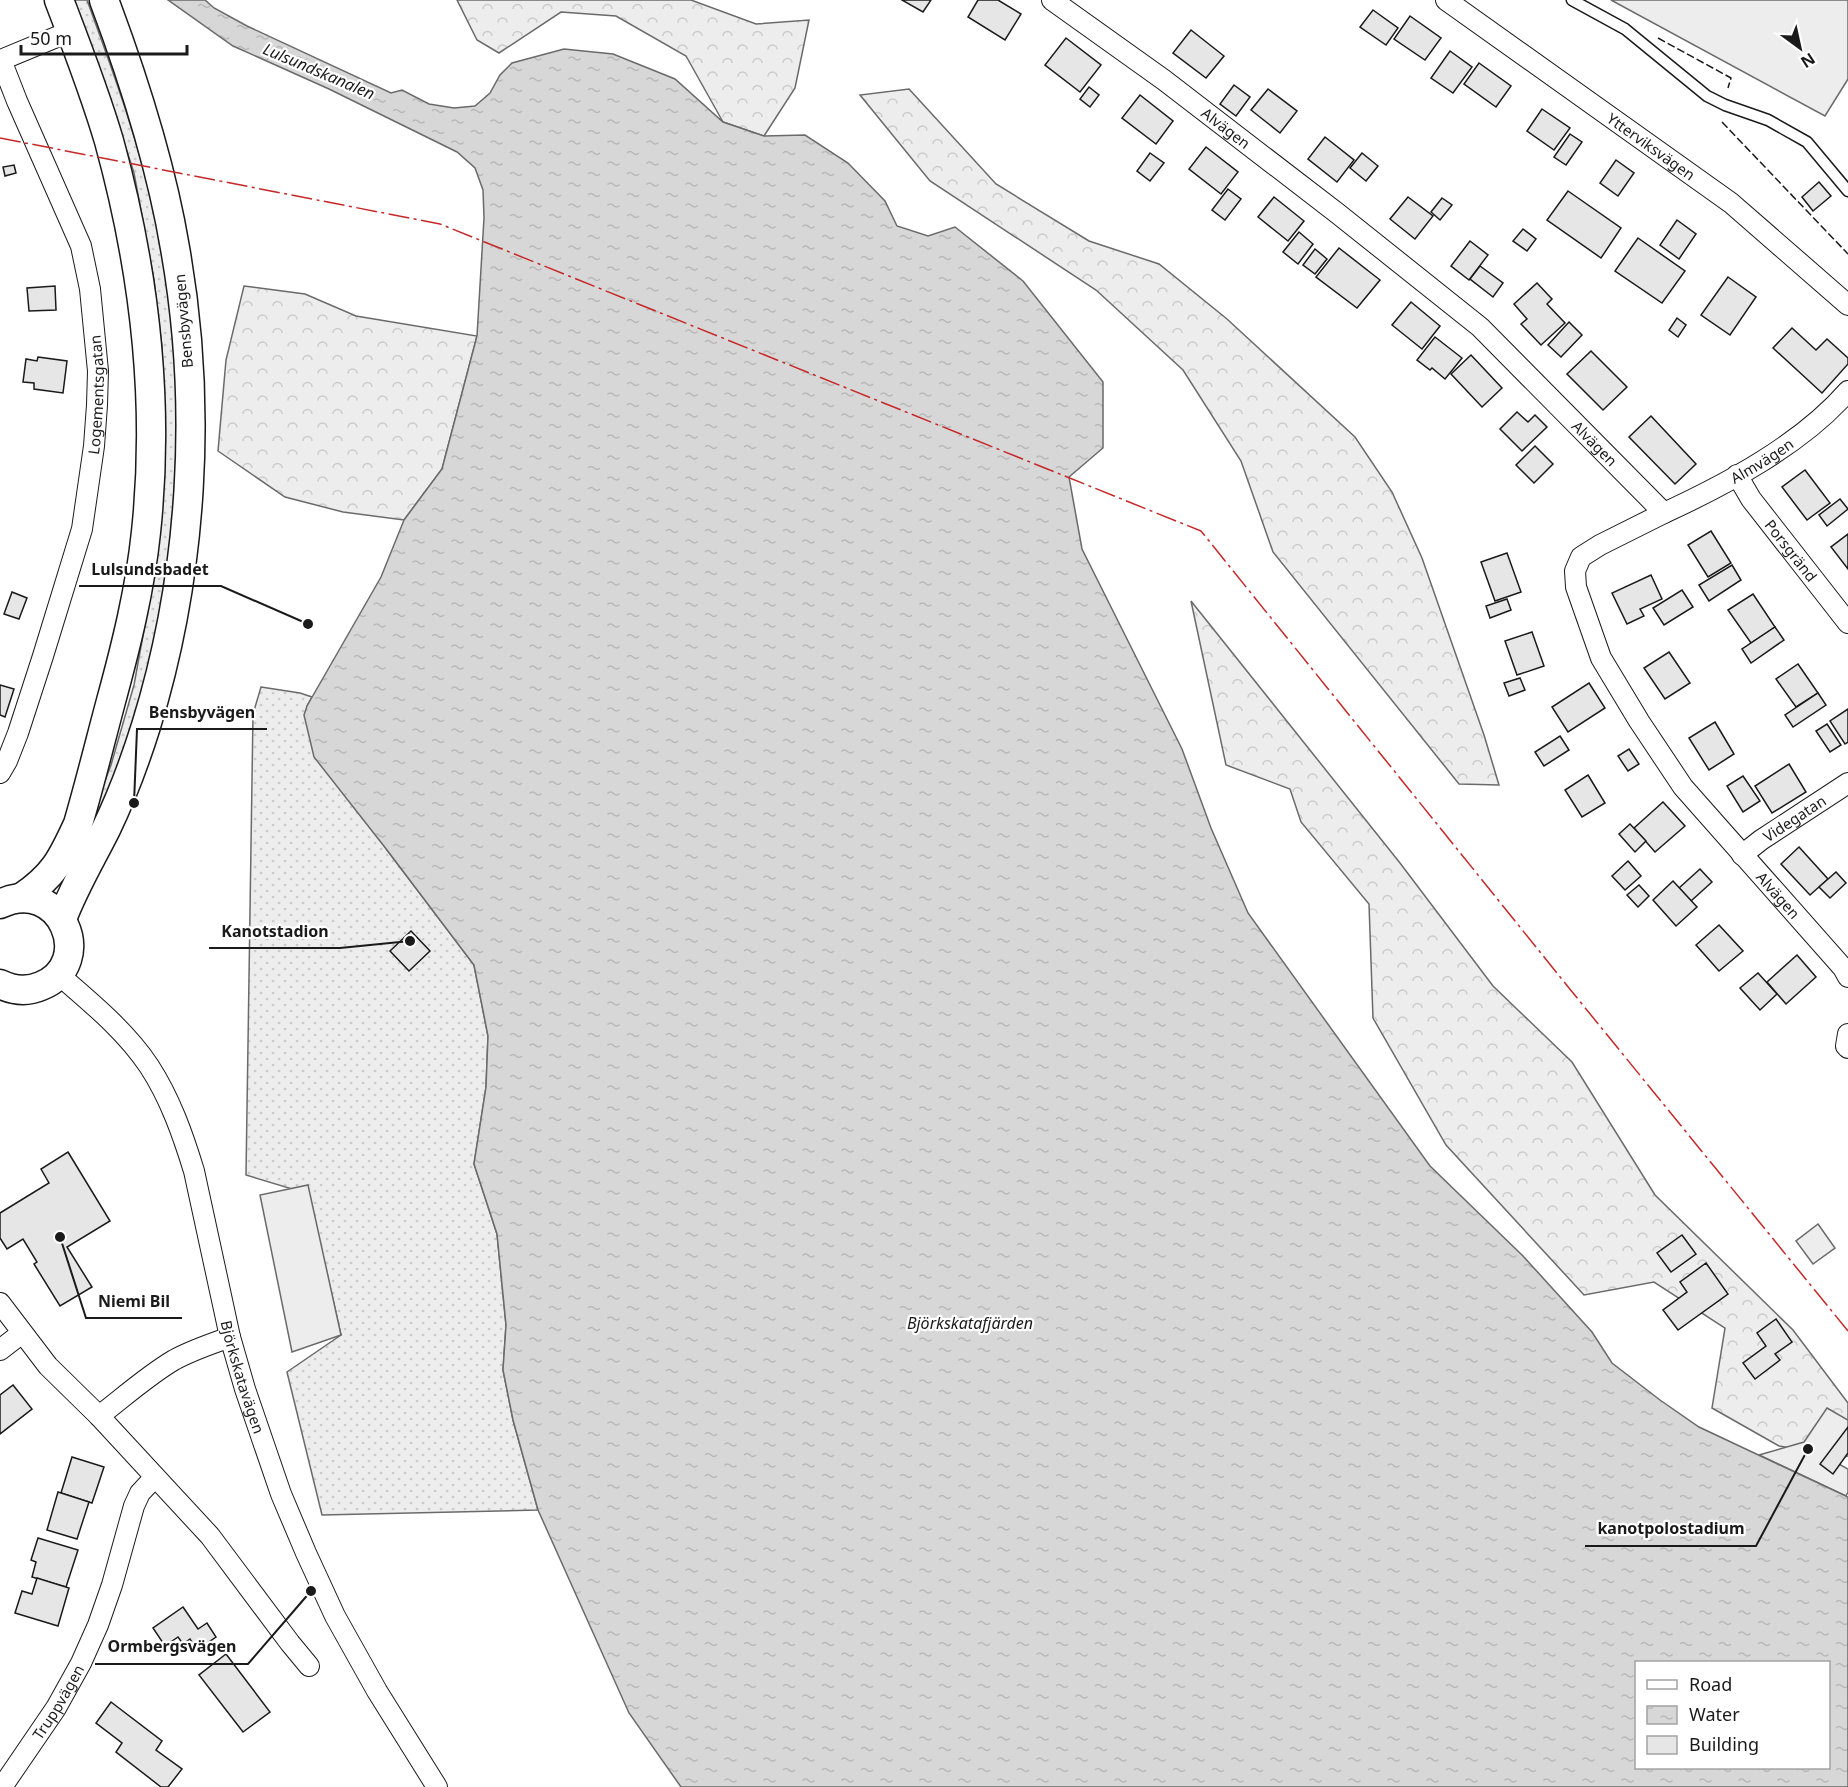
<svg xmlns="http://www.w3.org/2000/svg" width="1848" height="1787" font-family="'Noto Sans',sans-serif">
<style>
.grass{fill:url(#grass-dots);stroke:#6a6a6a;stroke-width:1.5}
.forest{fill:url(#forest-crowns);stroke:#6a6a6a;stroke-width:1.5}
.built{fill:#ededed;stroke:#6a6a6a;stroke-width:1.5}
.water{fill:url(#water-ripples);stroke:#6a6a6a;stroke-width:1.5;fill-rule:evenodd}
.building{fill:#e6e6e6;stroke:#1a1a1a;stroke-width:1.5}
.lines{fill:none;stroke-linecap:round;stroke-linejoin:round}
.service-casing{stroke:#1a1a1a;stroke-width:13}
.minor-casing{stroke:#1a1a1a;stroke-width:22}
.secondary-casing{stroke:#1a1a1a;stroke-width:31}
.service{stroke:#fff;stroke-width:10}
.minor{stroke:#fff;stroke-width:20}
.secondary{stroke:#fff;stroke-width:28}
.fence{stroke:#1a1a1a;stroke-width:1.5;stroke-dasharray:8 3;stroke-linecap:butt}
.power{stroke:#c62828;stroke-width:1.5;stroke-dasharray:21 4.5 3 4.5;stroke-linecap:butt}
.labels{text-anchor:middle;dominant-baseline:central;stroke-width:4.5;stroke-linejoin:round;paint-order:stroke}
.street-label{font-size:15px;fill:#1a1a1a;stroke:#fff}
.water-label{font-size:16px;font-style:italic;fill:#1a1a1a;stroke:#fff}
.leader{fill:none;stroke:#1a1a1a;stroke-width:2}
.callout-dot{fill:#1a1a1a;stroke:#fff;stroke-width:2}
.callout-label{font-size:16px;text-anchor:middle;font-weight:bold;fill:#1a1a1a;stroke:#fff;stroke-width:4.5;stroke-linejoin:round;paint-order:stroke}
</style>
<defs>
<pattern id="grass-dots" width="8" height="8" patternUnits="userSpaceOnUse" patternTransform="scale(1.5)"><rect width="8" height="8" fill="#ededed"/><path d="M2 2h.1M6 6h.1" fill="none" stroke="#cbcbcb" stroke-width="1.8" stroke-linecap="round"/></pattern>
<pattern id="forest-crowns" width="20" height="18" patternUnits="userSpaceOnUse" patternTransform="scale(1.5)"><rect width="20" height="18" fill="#ededed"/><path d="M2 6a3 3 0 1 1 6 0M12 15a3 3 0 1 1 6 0" fill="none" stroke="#cbcbcb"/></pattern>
<pattern id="water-ripples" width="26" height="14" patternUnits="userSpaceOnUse" patternTransform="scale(1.5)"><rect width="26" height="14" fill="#d7d7d7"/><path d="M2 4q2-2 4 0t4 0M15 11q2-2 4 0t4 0" fill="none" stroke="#b8b8b8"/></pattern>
</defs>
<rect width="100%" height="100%" fill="#fff"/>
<g class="grass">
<path d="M 74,0 L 87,0 C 114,74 141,148 157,225 C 188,371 180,545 144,689 C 131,739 112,787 92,834 L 86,831 L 111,765 L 134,685 L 150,597 L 164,409 L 162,347 L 154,280 L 134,173 L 107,90 Z"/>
<polygon points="261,687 300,693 312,697 307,706 387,850 474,965 488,1036 486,1087 474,1164 497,1234 506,1325 503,1370 513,1420 538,1510 322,1515 287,1372 341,1335 309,1194 246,1175 253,714"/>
</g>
<g class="forest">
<polygon points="457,0 691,0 756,24 809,20 795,88 764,136 723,122 686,56 616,16 561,12 499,53 477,40"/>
<polygon points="909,89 996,184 1089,241 1159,264 1227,319 1355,437 1392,492 1422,558 1484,735 1499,785 1459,784 1273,552 1241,461 1183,370 1096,290 930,181 860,95"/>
<polygon points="244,286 305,294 356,316 477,336 442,469 404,520 343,512 285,497 218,451 226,360"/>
<polygon points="1191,601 1400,863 1493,986 1572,1062 1655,1195 1793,1330 1848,1403 1848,1456 1844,1457 1779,1446 1712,1408 1725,1328 1654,1282 1584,1295 1446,1145 1373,1018 1369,904 1301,822 1290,789 1226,765"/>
</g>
<g class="built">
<polygon points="1611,0 1848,0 1848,79 1825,116"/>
<polygon points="308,1185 341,1335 292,1352 260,1195"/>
<polygon points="1818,1224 1835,1248 1813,1264 1796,1241"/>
<polygon points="1827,1408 1848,1420 1848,1431 1828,1458 1848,1469 1848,1492 1846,1496 1759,1455 1804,1442"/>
</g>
<path class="water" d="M 168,0 L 205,0 L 214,8 L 247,26 L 391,93 L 402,90 L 429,104 L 454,108 L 475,106 L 490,93 L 500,75 L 512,63 L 564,49 L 613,54 L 675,79 L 723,122 L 764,136 L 805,135 L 848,163 L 885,201 L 897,226 L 928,236 L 955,227 L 1023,281 L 1103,382 L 1103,448 L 1069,477 L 1082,549 L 1182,749 L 1211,828 L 1248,913 L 1430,1166 L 1523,1256 L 1592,1332 L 1612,1363 L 1660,1400 L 1699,1427 L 1848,1497 L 1848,1787 L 681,1787 L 629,1713 L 538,1510 L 513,1420 L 503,1370 L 506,1325 L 497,1234 L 474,1164 L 486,1087 L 488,1036 L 474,965 L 387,850 L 314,757 L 304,715 L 307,706 L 381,577 L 404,520 L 442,469 L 477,336 L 484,218 L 483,190 L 475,168 L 457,152 L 329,89 L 233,46 ZM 1828,1662 L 1828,1768 L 1636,1768 L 1636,1662 Z"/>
<g class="building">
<polygon points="902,0 931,0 923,12"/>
<polygon points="978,0 998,0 1021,14 1005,40 968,17"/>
<polygon points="1373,10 1398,28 1386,45 1360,27"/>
<polygon points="1410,16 1441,38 1425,60 1394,39"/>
<polygon points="1191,30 1224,56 1206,78 1173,53"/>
<polygon points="1066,38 1101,65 1080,92 1045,65"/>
<polygon points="1450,51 1472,67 1453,93 1431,78"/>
<polygon points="1479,63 1511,86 1496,107 1464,84"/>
<polygon points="1234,85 1250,97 1236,116 1220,104"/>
<polygon points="1089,87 1099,95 1090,107 1080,99"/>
<polygon points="1268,89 1297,111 1280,133 1251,110"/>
<polygon points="1140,95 1173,121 1156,144 1122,118"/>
<polygon points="1542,109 1570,128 1554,150 1527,131"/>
<polygon points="1570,134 1582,142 1566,165 1554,157"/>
<polygon points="1325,137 1354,160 1337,182 1308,159"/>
<polygon points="1206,147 1238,172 1221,194 1189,169"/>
<polygon points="1150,153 1164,163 1150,181 1137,171"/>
<polygon points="1362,153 1378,166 1366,181 1350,168"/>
<polygon points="1616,160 1634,173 1618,196 1600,183"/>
<polygon points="14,165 16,173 5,176 3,167"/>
<polygon points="1819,182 1831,196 1813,211 1802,197"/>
<polygon points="1228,189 1241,199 1225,220 1212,210"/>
<polygon points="1568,191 1621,228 1601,258 1547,220"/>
<polygon points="1274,197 1304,221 1288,241 1258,217"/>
<polygon points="1408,197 1433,216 1415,239 1390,219"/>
<polygon points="1442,198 1452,205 1440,220 1431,212"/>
<polygon points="1677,220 1696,234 1679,259 1660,245"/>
<polygon points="1523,229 1536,239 1527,251 1513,241"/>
<polygon points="1299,232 1313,244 1298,264 1283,252"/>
<polygon points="1638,238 1685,271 1662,303 1615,271"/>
<polygon points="1470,241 1488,255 1469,280 1451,266"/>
<polygon points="1339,248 1380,280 1357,308 1316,277"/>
<polygon points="1315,249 1327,259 1315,274 1303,265"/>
<polygon points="1480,266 1503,283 1493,297 1470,279"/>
<polygon points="1728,277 1756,297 1730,335 1701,315"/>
<polygon points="1537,283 1552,299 1547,304 1565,323 1541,345 1521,324 1527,319 1514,304"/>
<polygon points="55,286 56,310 29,311 27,288"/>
<polygon points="1411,302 1440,326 1422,349 1392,325"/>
<polygon points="1677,318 1686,325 1678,337 1669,330"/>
<polygon points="1569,322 1582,335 1561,357 1548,345"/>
<polygon points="1792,328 1816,350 1827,339 1848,358 1848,364 1822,393 1773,348"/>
<polygon points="1435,337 1462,358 1445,379 1432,368 1430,370 1417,360"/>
<polygon points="1591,351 1627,387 1603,410 1567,374"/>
<polygon points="1471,355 1502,388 1482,407 1451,374"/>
<polygon points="38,357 67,361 63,393 34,389 34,383 23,382 26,359 37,361"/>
<polygon points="1517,412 1528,422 1535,415 1547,427 1522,451 1500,429"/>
<polygon points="1651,416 1696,464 1675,484 1629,437"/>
<polygon points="1535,446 1553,464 1534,483 1516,465"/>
<polygon points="1805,470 1830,503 1807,520 1782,487"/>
<polygon points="1840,499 1848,509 1827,526 1819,515"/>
<polygon points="1711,531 1731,563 1708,577 1688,545"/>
<polygon points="1848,534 1848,569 1831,547"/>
<polygon points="1507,553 1521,592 1495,601 1481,562"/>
<polygon points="1732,565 1741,580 1709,601 1699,585"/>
<polygon points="1651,575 1662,599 1640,609 1644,616 1627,624 1612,593"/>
<polygon points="1682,590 1693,607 1664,625 1653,608"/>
<polygon points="12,592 27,598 19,619 4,614"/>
<polygon points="1753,594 1775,627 1751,643 1728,610"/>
<polygon points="1507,599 1511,610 1490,618 1486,606"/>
<polygon points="1775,627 1784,640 1751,663 1742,649"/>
<polygon points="1532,632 1544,666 1517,675 1505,641"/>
<polygon points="1669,652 1690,683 1665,699 1644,668"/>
<polygon points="1798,664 1818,693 1796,707 1776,679"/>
<polygon points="1520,678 1525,690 1509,696 1504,683"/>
<polygon points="1589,683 1605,708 1568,732 1552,707"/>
<polygon points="0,685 14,689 5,717 0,715"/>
<polygon points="1818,693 1826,705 1793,727 1785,715"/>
<polygon points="1848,709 1848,742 1845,744 1830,721"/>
<polygon points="1715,722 1734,754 1709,770 1689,738"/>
<polygon points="1827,724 1841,745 1830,752 1816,731"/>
<polygon points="1560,736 1569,750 1544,766 1535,752"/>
<polygon points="1629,749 1639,764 1628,771 1618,756"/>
<polygon points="1789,764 1806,792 1772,813 1755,786"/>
<polygon points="1588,775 1605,803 1582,817 1565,790"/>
<polygon points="1743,776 1760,801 1743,812 1727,786"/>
<polygon points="1663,802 1685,826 1655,852 1634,828"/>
<polygon points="1630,824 1646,841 1635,852 1619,834"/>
<polygon points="1799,847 1828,879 1810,895 1781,864"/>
<polygon points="1628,861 1641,876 1625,890 1612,876"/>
<polygon points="1700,869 1712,882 1691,901 1679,888"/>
<polygon points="1836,872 1846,883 1830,898 1819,887"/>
<polygon points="1673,881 1697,907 1676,926 1653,900"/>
<polygon points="1639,885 1649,896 1638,907 1627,895"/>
<polygon points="1719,925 1743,951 1719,971 1696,945"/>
<polygon points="411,931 430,951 409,971 390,951"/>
<polygon points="1797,955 1816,977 1786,1004 1767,982"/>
<polygon points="1758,973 1777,994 1760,1010 1740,988"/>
<polygon points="68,1152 110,1221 67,1247 92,1287 60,1306 34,1264 37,1262 23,1239 7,1249 0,1238 0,1213 49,1183 41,1169"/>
<polygon points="1682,1235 1696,1254 1671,1272 1657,1253"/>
<polygon points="1706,1263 1728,1294 1678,1330 1663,1310 1687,1292 1680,1282"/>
<polygon points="1776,1319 1792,1342 1775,1354 1780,1360 1755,1379 1743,1363 1766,1346 1757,1333"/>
<polygon points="13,1385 32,1409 0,1434 0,1395"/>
<polygon points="1848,1427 1848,1453 1833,1474 1820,1464"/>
<polygon points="72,1457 104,1467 92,1503 61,1493"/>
<polygon points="58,1492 89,1502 77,1539 47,1530"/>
<polygon points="38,1538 78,1550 66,1587 32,1577 36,1562 31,1560"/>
<polygon points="37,1578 69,1588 58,1626 15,1613 22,1591 32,1594"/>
<polygon points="183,1607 198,1629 207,1623 216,1637 197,1650 190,1639 183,1644 178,1637 165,1646 153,1628"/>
<polygon points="226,1654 270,1712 243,1732 199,1675"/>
<polygon points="111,1702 162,1741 156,1750 182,1769 168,1787 161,1787 116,1752 122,1743 96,1723"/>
</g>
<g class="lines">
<g class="service-casing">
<polyline id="service" points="1572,0 1625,29 1707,96 1725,105 1768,120 1807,142 1848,191"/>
</g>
<g class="minor-casing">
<g id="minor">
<path id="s1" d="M 1052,0 L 1164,80 L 1337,213 L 1480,327 L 1664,513 L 1600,545 L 1581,557 L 1575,571 L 1576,587 L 1601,658 L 1639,721 L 1683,787 L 1843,968 L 1848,977"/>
<path id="s2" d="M 1446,0 L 1731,203 L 1848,305"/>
<path id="s3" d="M 1737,475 L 1751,499 L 1848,623"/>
<path id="s4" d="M 1664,513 C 1727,484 1802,444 1848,391"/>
<path id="s5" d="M 0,773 L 7,761 L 18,733 L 43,656 L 82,529 L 94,446 L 97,405 L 98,371 L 90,289 L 81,246 L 17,101 L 1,60 L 71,31"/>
<path id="s6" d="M 1742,855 L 1761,840 L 1848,783"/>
<path id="s7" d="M 58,974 C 90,1002 125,1030 149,1066 C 170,1098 183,1135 194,1171 L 230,1337 L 245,1389 L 281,1494 L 306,1553 L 335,1616 L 377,1691 L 437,1787"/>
<polyline points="1848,1034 1846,1046 1848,1048"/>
<polyline points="0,1303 48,1366 99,1416 210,1536 290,1643 309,1666"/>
<polyline points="0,1350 22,1333"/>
<path d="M 99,1416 C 124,1397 147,1376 174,1360 C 192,1350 211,1344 230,1337"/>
<path id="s8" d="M 2,1787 L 56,1708 L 81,1663 L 98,1625 L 112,1585 L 134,1506 L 140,1493 L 154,1478"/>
</g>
</g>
<g class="secondary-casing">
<g id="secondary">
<path d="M 21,898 C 54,876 62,859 78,824 C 90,783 100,742 111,701 C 126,646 140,590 146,532 C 160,401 144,268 109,141 C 95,93 77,47 59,0"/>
<path d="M 0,904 C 60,875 98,963 41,986 C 27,992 14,991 0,984"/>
<path d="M 62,919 C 74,887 91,859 106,829 C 122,796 135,761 146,726 C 193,574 203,405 175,248 C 161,164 134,80 104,0"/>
</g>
</g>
<use href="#service" class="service"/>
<use href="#minor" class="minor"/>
<use href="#secondary" class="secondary"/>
<g class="fence">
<polyline points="1658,38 1731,78 1728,88"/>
<polyline points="1722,122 1848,254"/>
</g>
<polyline class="power" points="0,138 440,224 1201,531 1569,988 1848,1331"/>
</g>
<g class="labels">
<g class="street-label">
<text stroke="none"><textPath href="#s1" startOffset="216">Alvägen</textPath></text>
<text stroke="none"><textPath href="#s2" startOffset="252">Ytterviksvägen</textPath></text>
<text transform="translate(183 321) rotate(-95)">Bensbyvägen</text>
<text stroke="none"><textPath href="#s5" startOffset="393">Logementsgatan</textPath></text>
<text stroke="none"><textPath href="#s1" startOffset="702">Alvägen</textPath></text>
<text stroke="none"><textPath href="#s4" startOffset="111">Almvägen</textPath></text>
<text stroke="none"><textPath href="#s3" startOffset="93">Porsgränd</textPath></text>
<text stroke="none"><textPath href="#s6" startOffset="64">Videgatan</textPath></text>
<text stroke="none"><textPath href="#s1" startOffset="1298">Alvägen</textPath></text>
<text stroke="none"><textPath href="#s7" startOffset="456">Björkskatavägen</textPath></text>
<text stroke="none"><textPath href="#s8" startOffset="102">Truppvägen</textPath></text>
</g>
<g class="water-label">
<text transform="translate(319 71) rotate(23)">Lulsundskanalen</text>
<text x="970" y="1323">Björkskatafjärden</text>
</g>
</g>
<path class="leader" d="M308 624L221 586H79M134 803L137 729H267M410 941L340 948H209M60 1237L86 1318H182M1808 1449L1756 1546H1585M311 1591L248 1664H95"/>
<g class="callout-dot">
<circle cx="308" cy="624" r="6"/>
<circle cx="134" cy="803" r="6"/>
<circle cx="410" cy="941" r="6"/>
<circle cx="60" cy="1237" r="6"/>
<circle cx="1808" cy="1449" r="6"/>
<circle cx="311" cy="1591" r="6"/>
</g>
<g class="callout-label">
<text x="150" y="575">Lulsundsbadet</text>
<text x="202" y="718">Bensbyvägen</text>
<text x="275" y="937">Kanotstadion</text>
<text x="134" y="1307">Niemi Bil</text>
<text x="1671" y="1534">kanotpolostadium</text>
<text x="172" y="1652">Ormbergsvägen</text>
</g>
<rect x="1635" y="1661" width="195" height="108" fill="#ffffff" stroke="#a3a3a3" stroke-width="1.5"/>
<rect x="1647" y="1680" width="30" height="9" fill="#ffffff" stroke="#a3a3a3" stroke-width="1.5"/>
<text x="1689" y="1691" font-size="18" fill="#1a1a1a">Road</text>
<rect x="1647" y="1706" width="30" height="18" fill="url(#water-ripples)" stroke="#a3a3a3" stroke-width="1.5"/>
<text x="1689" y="1721" font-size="18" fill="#1a1a1a">Water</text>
<rect x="1647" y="1736" width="30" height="18" fill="#e6e6e6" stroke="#a3a3a3" stroke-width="1.5"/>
<text x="1689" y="1751" font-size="18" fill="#1a1a1a">Building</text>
<g transform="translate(1800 48) rotate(147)" stroke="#ffffff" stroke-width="4.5" paint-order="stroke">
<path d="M0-4.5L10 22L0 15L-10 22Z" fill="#1a1a1a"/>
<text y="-9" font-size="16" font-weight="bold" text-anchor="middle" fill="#1a1a1a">N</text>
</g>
<path d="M21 45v9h166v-9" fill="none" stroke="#1a1a1a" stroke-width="3"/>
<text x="30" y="45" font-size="18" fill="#1a1a1a" stroke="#ffffff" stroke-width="4.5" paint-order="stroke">50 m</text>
</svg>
